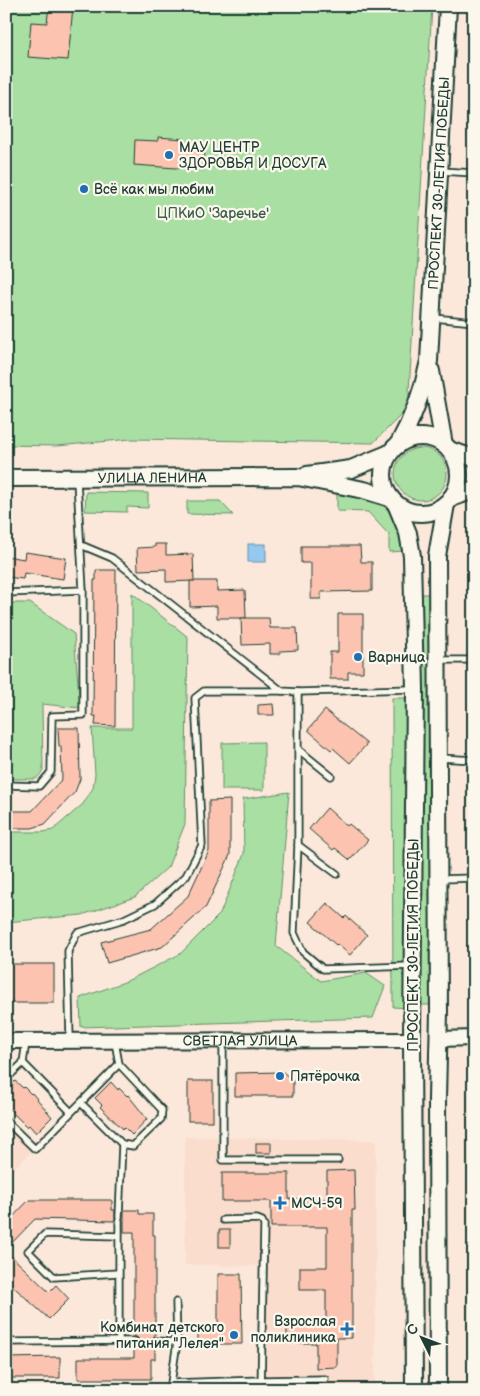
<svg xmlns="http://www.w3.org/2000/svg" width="480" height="1396" font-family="'Balsamiq Sans',sans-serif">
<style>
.built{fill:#fbddcd}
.green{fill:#a9dfa2;stroke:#648e6b}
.water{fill:#95c9f2;stroke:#6691a6}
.building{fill:#fcc4b0;stroke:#1f3d34}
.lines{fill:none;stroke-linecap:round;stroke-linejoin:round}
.service-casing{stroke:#1f3d34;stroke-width:9}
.tertiary-casing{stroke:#1f3d34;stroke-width:18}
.secondary-casing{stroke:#1f3d34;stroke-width:20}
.service{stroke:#fbf7ec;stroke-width:5.5}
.tertiary{stroke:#fbf7ec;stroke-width:14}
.secondary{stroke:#fbf7ec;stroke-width:16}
.poi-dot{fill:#1f6fb2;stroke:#fbf7ec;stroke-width:2}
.labels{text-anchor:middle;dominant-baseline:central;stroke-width:4.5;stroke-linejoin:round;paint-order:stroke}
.poi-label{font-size:14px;fill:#1f3d34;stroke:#fbf7ec;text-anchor:start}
.street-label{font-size:14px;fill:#1f3d34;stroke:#fbf7ec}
.park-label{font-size:14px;fill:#3b5d4a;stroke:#fbf7ec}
</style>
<rect width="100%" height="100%" fill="#fbe8da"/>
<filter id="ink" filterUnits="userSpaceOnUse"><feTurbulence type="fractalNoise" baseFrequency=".02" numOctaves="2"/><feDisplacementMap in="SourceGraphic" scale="10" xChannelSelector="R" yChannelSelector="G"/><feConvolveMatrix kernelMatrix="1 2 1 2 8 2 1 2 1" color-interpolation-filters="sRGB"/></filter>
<g filter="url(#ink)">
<g class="built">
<polygon points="6,1126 32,1151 6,1177"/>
<polygon points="185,1137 376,1140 375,1390 256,1390 258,1266 185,1265"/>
</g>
<g class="green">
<polygon points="6,6 432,6 408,408 373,443 131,439 57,446 6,445"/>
<circle cx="421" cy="474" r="26"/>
<path d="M 337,488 C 348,492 361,494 372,498 C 392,507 402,531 404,551 L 389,552 L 389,535 L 368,512 L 337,511 Z"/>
<polygon points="86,492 148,493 148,508 127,507 127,512 85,511"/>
<polygon points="187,501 220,501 233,515 187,514"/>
<polygon points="132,593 188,637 185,824 168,867 135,897 82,915 6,922 6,832 43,832 53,830 83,804 93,788 95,774 92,728 132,728"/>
<polygon points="420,594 430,594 431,1005 420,1005"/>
<polygon points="6,603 30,603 74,634 80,708 42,704 43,771 36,779 6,779"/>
<polygon points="392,698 410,698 409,1008 393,1007"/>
<polygon points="264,742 264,790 222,790 222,743"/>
<polygon points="289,792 276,946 321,981 366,973 385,986 373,1018 81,1027 80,998 127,981 180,954 220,914 244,854 243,799"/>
</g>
<rect class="water" x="248" y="544" width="18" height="18"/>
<g class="building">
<polygon points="49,6 73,6 68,60 28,57 31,22 47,23"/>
<polygon points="158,137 183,139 183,144 205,146 204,170 134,165 135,140 158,141"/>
<polygon points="155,544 166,544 166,555 193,554 194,581 166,582 166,569 138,570 137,548 155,547"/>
<polygon points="301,546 360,546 361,562 372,562 372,591 321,592 321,599 311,599 311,563 301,563"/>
<polygon points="25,552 66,558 63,579 24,573 23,579 6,577 6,556 24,559"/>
<polygon points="96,570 116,570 115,726 95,725 96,716 93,716 94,580 96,580"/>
<polygon points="190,581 217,581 217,591 245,590 246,618 217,618 217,606 190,607"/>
<polygon points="338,614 363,614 363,672 348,672 348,679 330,679 330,652 338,652"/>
<polygon points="241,618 269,618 270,628 297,628 298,650 280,651 280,654 270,654 270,644 242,645"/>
<polygon points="273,704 274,715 258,715 258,705"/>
<polygon points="325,710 367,744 350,763 333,748 331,750 308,730"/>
<polygon points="58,728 79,728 80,779 75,792 45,824 32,828 6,828 6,811 32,811 62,779 61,746 59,746"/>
<polygon points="230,800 230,855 206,907 162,947 107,963 101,942 151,929 188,896 209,851 209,801"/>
<polygon points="327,808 347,826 349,824 368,840 350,860 335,848 333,850 309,829"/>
<polygon points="327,903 344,918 346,916 367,935 350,955 337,944 336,945 310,922"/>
<rect x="6" y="964" width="48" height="39"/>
<polygon points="283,1072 293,1081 293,1096 235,1096 235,1073"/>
<polygon points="15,1081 23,1088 24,1087 31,1094 32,1093 52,1117 36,1133 29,1125 27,1127 6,1106 6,1090"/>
<rect x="188" y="1081" width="25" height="40"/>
<polygon points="111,1082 118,1090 119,1088 127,1096 128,1095 147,1119 132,1135 124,1127 123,1129 100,1107 102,1105 95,1098"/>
<rect x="256" y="1143" width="15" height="10"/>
<polygon points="354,1170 355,1210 352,1210 352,1338 337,1338 337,1367 316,1368 316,1343 287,1343 287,1322 326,1322 326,1290 300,1290 300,1267 327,1267 327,1227 271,1227 271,1201 222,1201 222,1173 289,1173 289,1199 327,1199 327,1171"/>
<polygon points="29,1200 112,1200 112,1210 115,1210 115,1219 114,1221 35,1219 6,1249 6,1224"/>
<polygon points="124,1210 139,1210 139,1214 153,1214 153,1235 155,1235 155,1336 150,1340 151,1344 155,1346 155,1359 151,1359 151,1379 78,1379 78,1358 134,1358 134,1346 138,1343 138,1338 134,1336 134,1232 124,1232"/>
<rect x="219" y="1230" width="11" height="17"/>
<polygon points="6,1251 49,1292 56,1285 69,1299 49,1319 6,1280"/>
<polygon points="218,1274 241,1274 242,1344 198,1344 198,1328 218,1328"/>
<polygon points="60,1357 60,1378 6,1378 6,1358"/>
</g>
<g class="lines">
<g class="service-casing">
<g id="service">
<polyline points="441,171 474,173"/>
<polyline points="434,318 474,322"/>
<polyline points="81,545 112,558 282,691 298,692 413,689"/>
<polyline points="6,593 83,590"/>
<polyline points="440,660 474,660"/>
<polyline points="298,692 298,845 294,933 303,952 323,969 411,966"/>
<polyline points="299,750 331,776"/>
<polyline points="440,758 474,760"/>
<polyline points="6,785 39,786 51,772 52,716 83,715 83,590 77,480"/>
<polyline points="298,845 337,874"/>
<polyline points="440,879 474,878"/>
<polyline points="70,1040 68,951 77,933 124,919 155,904 186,876 202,845 195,698 204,691 282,691"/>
<polyline points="26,1042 23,1063 71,1112"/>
<polyline points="223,1042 223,1160 338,1160"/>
<polyline points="6,1079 23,1063"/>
<polyline points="81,1103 122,1144 133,1146 161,1119 162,1110 119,1064 115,1042"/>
<polyline points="6,1121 35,1149 119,1064"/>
<polyline points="119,1217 122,1144"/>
<polyline points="223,1220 257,1219 262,1221 264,1225 261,1390"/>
<polyline points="119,1221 119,1341"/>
<polyline points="118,1273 54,1277 28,1251 45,1234 118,1236"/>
<polyline points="176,1302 177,1342"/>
<polyline points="155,1341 177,1342 170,1390"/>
<polyline points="6,1342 134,1341"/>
<polyline points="171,1383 261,1380 325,1379"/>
</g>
</g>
<g class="tertiary-casing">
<g id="tertiary">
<polyline points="439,1039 474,1038"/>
<path id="s1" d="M 6,1041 L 412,1040"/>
</g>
</g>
<g class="secondary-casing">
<g id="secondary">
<polyline points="431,371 444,445"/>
<circle cx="421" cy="475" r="38"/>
<path id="s2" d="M 398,445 C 413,418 423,391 429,361 L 448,6"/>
<polyline points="449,450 474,458"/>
<polyline points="307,475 351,469 390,453"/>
<path id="s3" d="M 6,478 L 298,477 L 364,490 L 390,498"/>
<polyline points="451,498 474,490"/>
<polyline points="396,504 408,533 412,556 415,689 412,1040 414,1390"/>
<polyline points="438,1390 437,1099 439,1012 437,556 446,504"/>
</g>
</g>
<use href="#service" class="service"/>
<use href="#tertiary" class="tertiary"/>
<use href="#secondary" class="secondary"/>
</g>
</g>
<g class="poi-dot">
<circle cx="169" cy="155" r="5"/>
<circle cx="84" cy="189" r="5"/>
<circle cx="358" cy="657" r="5"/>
<circle cx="280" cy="1076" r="5"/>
<path d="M277.5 1195.5h5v5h5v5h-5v5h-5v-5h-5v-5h5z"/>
<path d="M344.5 1321.5h5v5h5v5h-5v5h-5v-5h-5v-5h5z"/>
<circle cx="234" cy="1335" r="5"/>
</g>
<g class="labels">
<g class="poi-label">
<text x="179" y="147">МАУ ЦЕНТР<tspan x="179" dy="16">ЗДОРОВЬЯ И ДОСУГА</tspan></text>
<text x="94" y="189">Всё как мы любим</text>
<text x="368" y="657">Варница</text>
<text x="290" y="1076">Пятёрочка</text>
<text x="291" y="1203">МСЧ-59</text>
<text x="336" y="1321" text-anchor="end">Взрослая<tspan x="336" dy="16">поликлиника</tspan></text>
<text x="224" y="1327" text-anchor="end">Комбинат детского<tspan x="224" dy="16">питания "Лелея"</tspan></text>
</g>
<g class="street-label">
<text stroke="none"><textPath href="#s2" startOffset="268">ПРОСПЕКТ 30-ЛЕТИЯ ПОБЕДЫ</textPath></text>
<text stroke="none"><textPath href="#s3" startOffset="146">УЛИЦА ЛЕНИНА</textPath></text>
<text transform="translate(413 945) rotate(-90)">ПРОСПЕКТ 30-ЛЕТИЯ ПОБЕДЫ</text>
<text stroke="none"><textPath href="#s1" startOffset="234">СВЕТЛАЯ УЛИЦА</textPath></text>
</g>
<g class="park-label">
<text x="213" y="213">ЦПКиО 'Заречье'</text>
</g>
</g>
<rect width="480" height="1396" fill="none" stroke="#fbf7ec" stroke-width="25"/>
<rect x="12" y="12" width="455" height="1371" fill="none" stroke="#1f3d34" stroke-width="2" filter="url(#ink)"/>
<g transform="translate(422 1338) rotate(312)" stroke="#fbf7ec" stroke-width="4" paint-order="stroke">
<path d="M0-4L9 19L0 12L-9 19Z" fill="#1f3d34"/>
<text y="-8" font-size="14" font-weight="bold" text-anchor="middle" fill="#1f3d34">С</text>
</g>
</svg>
